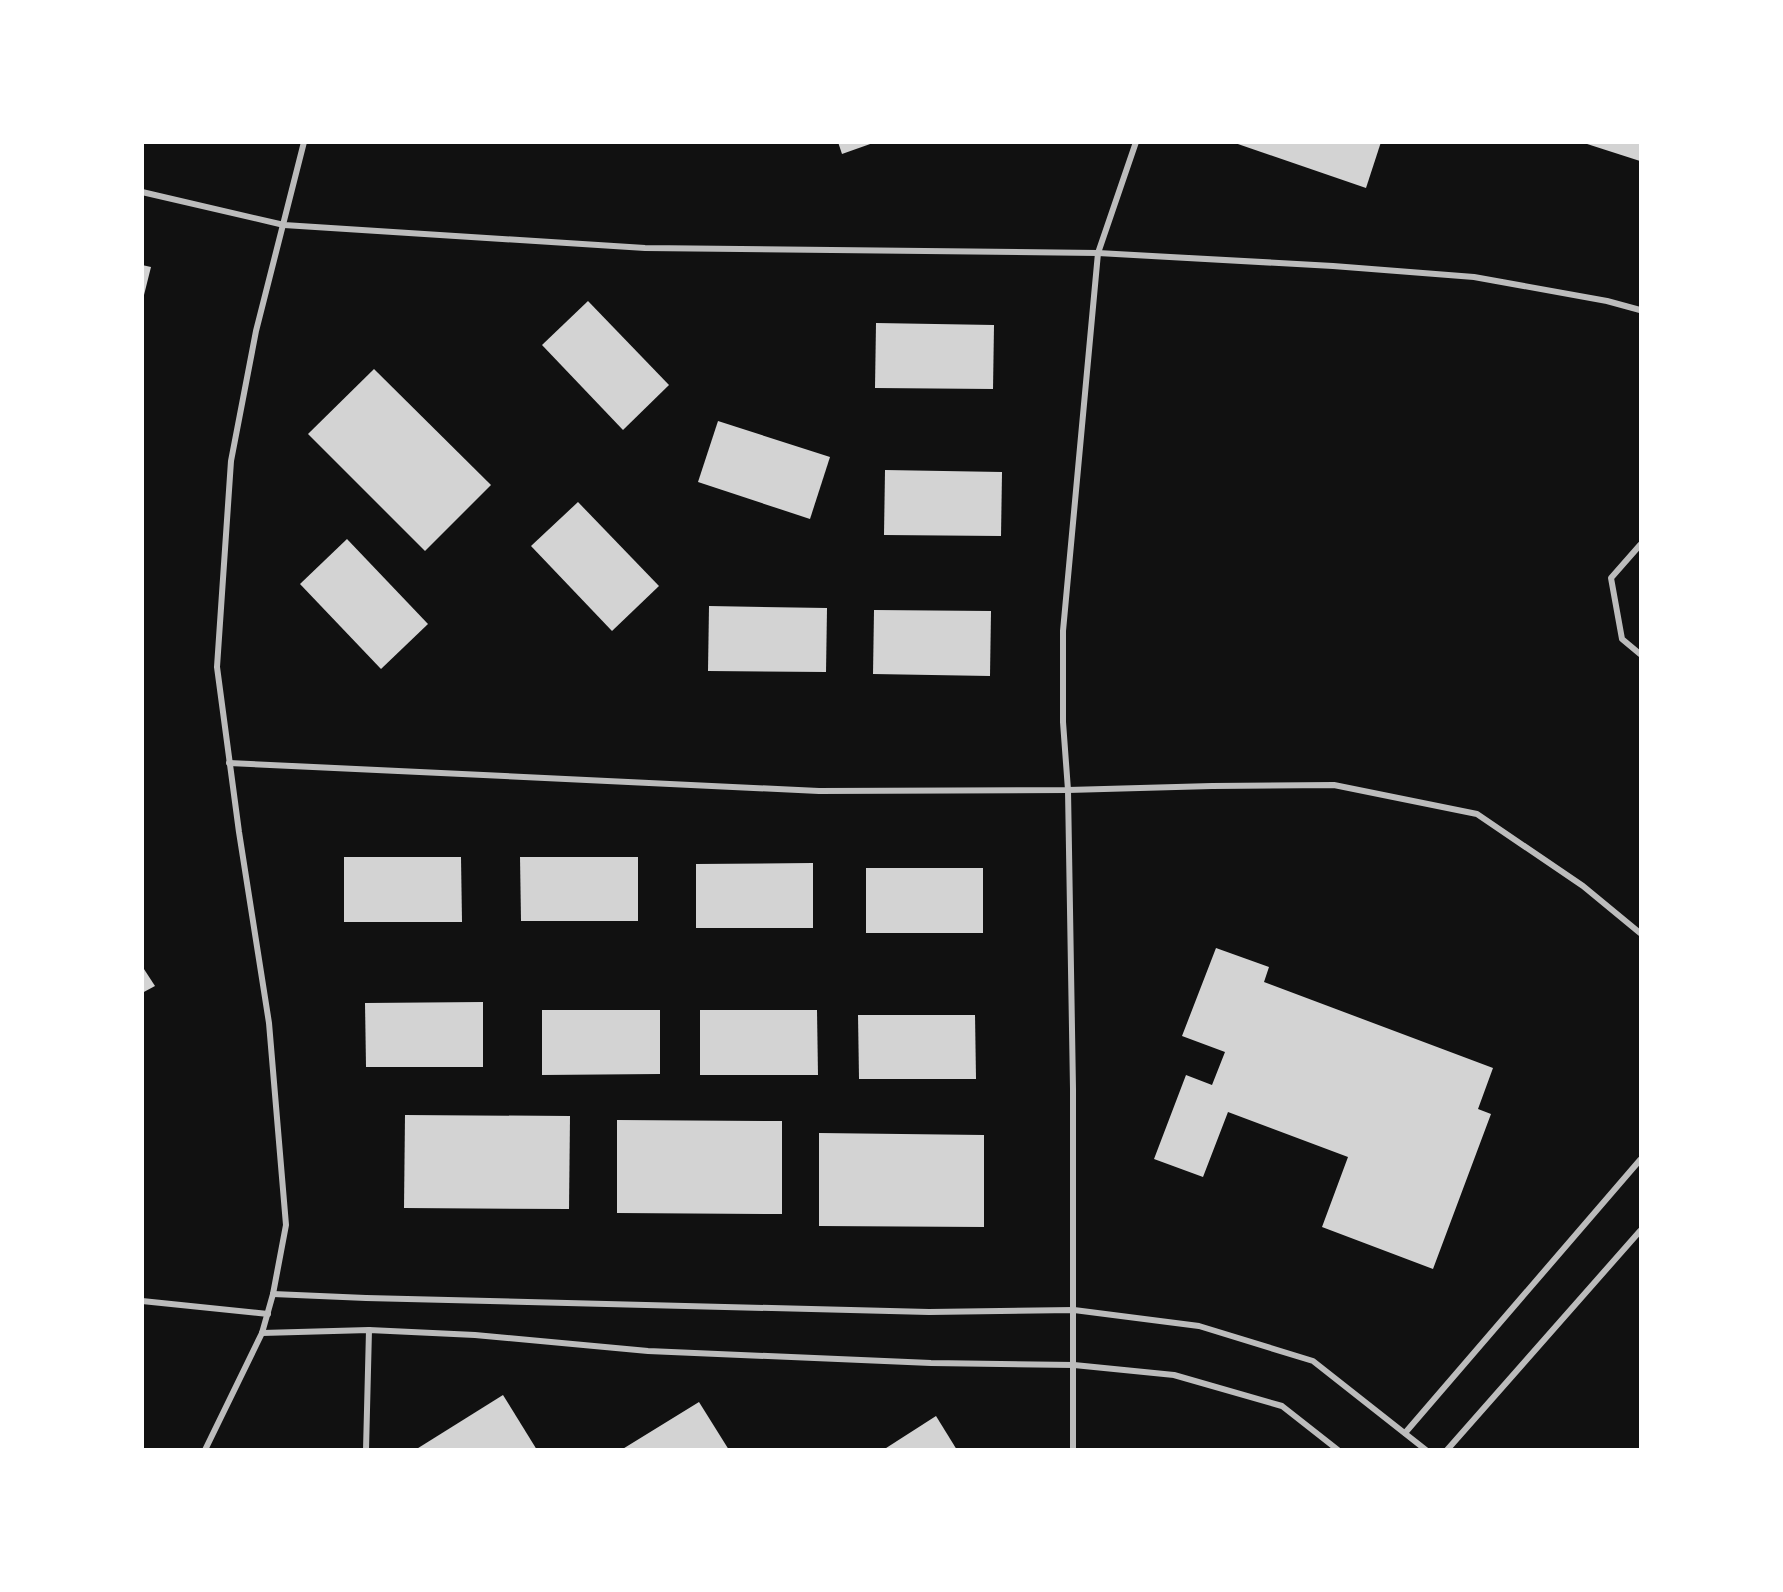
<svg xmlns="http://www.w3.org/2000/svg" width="1783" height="1592" font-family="Helvetica,sans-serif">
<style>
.building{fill:#d3d3d3}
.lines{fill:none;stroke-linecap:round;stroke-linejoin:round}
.minor{stroke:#bcbcbc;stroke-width:6}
</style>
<rect width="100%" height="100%" fill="#111"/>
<g class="building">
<polygon points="838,142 873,142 873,143 842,154"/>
<polygon points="1232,142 1381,142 1366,188"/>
<polygon points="1584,142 1640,142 1640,161 1584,143"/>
<polygon points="142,265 151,267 143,299 142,299"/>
<polygon points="588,301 669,385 623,430 542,345"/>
<polygon points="876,323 994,325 993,389 875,388"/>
<polygon points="374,369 491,485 425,551 308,434"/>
<polygon points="718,421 830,457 810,519 698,482"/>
<polygon points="885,470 1002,472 1001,536 884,535"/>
<polygon points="578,502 659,586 612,631 531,546"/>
<polygon points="347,539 428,624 381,669 300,584"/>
<polygon points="709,606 827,608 826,672 708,671"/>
<polygon points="874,610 991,611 990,676 873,674"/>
<polygon points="344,857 461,857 462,922 344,922"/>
<polygon points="520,857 638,857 638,921 521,921"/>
<polygon points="813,863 813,928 696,928 696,864"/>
<rect x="866" y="868" width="117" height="65"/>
<polygon points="1216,948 1269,967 1264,982 1493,1068 1478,1109 1491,1114 1433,1269 1322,1227 1348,1157 1228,1112 1203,1177 1154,1159 1186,1075 1212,1085 1225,1052 1182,1036"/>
<polygon points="142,966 155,986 142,993"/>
<polygon points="483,1002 483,1067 366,1067 365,1003"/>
<polygon points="542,1010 660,1010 660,1074 542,1075"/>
<polygon points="700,1010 817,1010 818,1075 700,1075"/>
<polygon points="858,1015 975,1015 976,1079 859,1079"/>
<polygon points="405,1115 570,1116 569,1209 404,1208"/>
<polygon points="617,1120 782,1121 782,1214 617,1213"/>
<polygon points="819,1133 984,1135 984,1227 819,1226"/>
<polygon points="503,1395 537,1450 415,1450"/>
<polygon points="699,1402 729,1450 621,1450"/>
<polygon points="936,1416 957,1450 883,1450"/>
</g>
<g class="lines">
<g class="minor">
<polyline points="142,192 284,225 645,248 1098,253 1333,266 1474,277 1607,301 1640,310"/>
<polyline points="1640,545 1611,578 1622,639 1640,654"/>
<polyline points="229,763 819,791 1068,790 1212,786 1334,785 1477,814 1583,886 1640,933"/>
<polyline points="273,1294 366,1298 929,1312 1074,1310 1199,1326 1313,1361 1426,1450"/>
<polyline points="142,1301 268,1314"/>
<polyline points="262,1333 369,1330 475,1335 648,1351 931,1363 1074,1365 1174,1375 1282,1406 1338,1450"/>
<polyline points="1405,1433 1640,1160"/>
<polyline points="205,1450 262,1333 273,1294 286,1225 269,1023 239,832 217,667 231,461 256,331 304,142"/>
<polyline points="366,1450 369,1330"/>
<polyline points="1073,1450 1073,1089 1068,790 1063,722 1063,631 1098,253 1136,142"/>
<polyline points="1447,1450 1640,1231"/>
</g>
</g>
<rect width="1783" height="1592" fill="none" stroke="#ffffff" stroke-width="288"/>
</svg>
